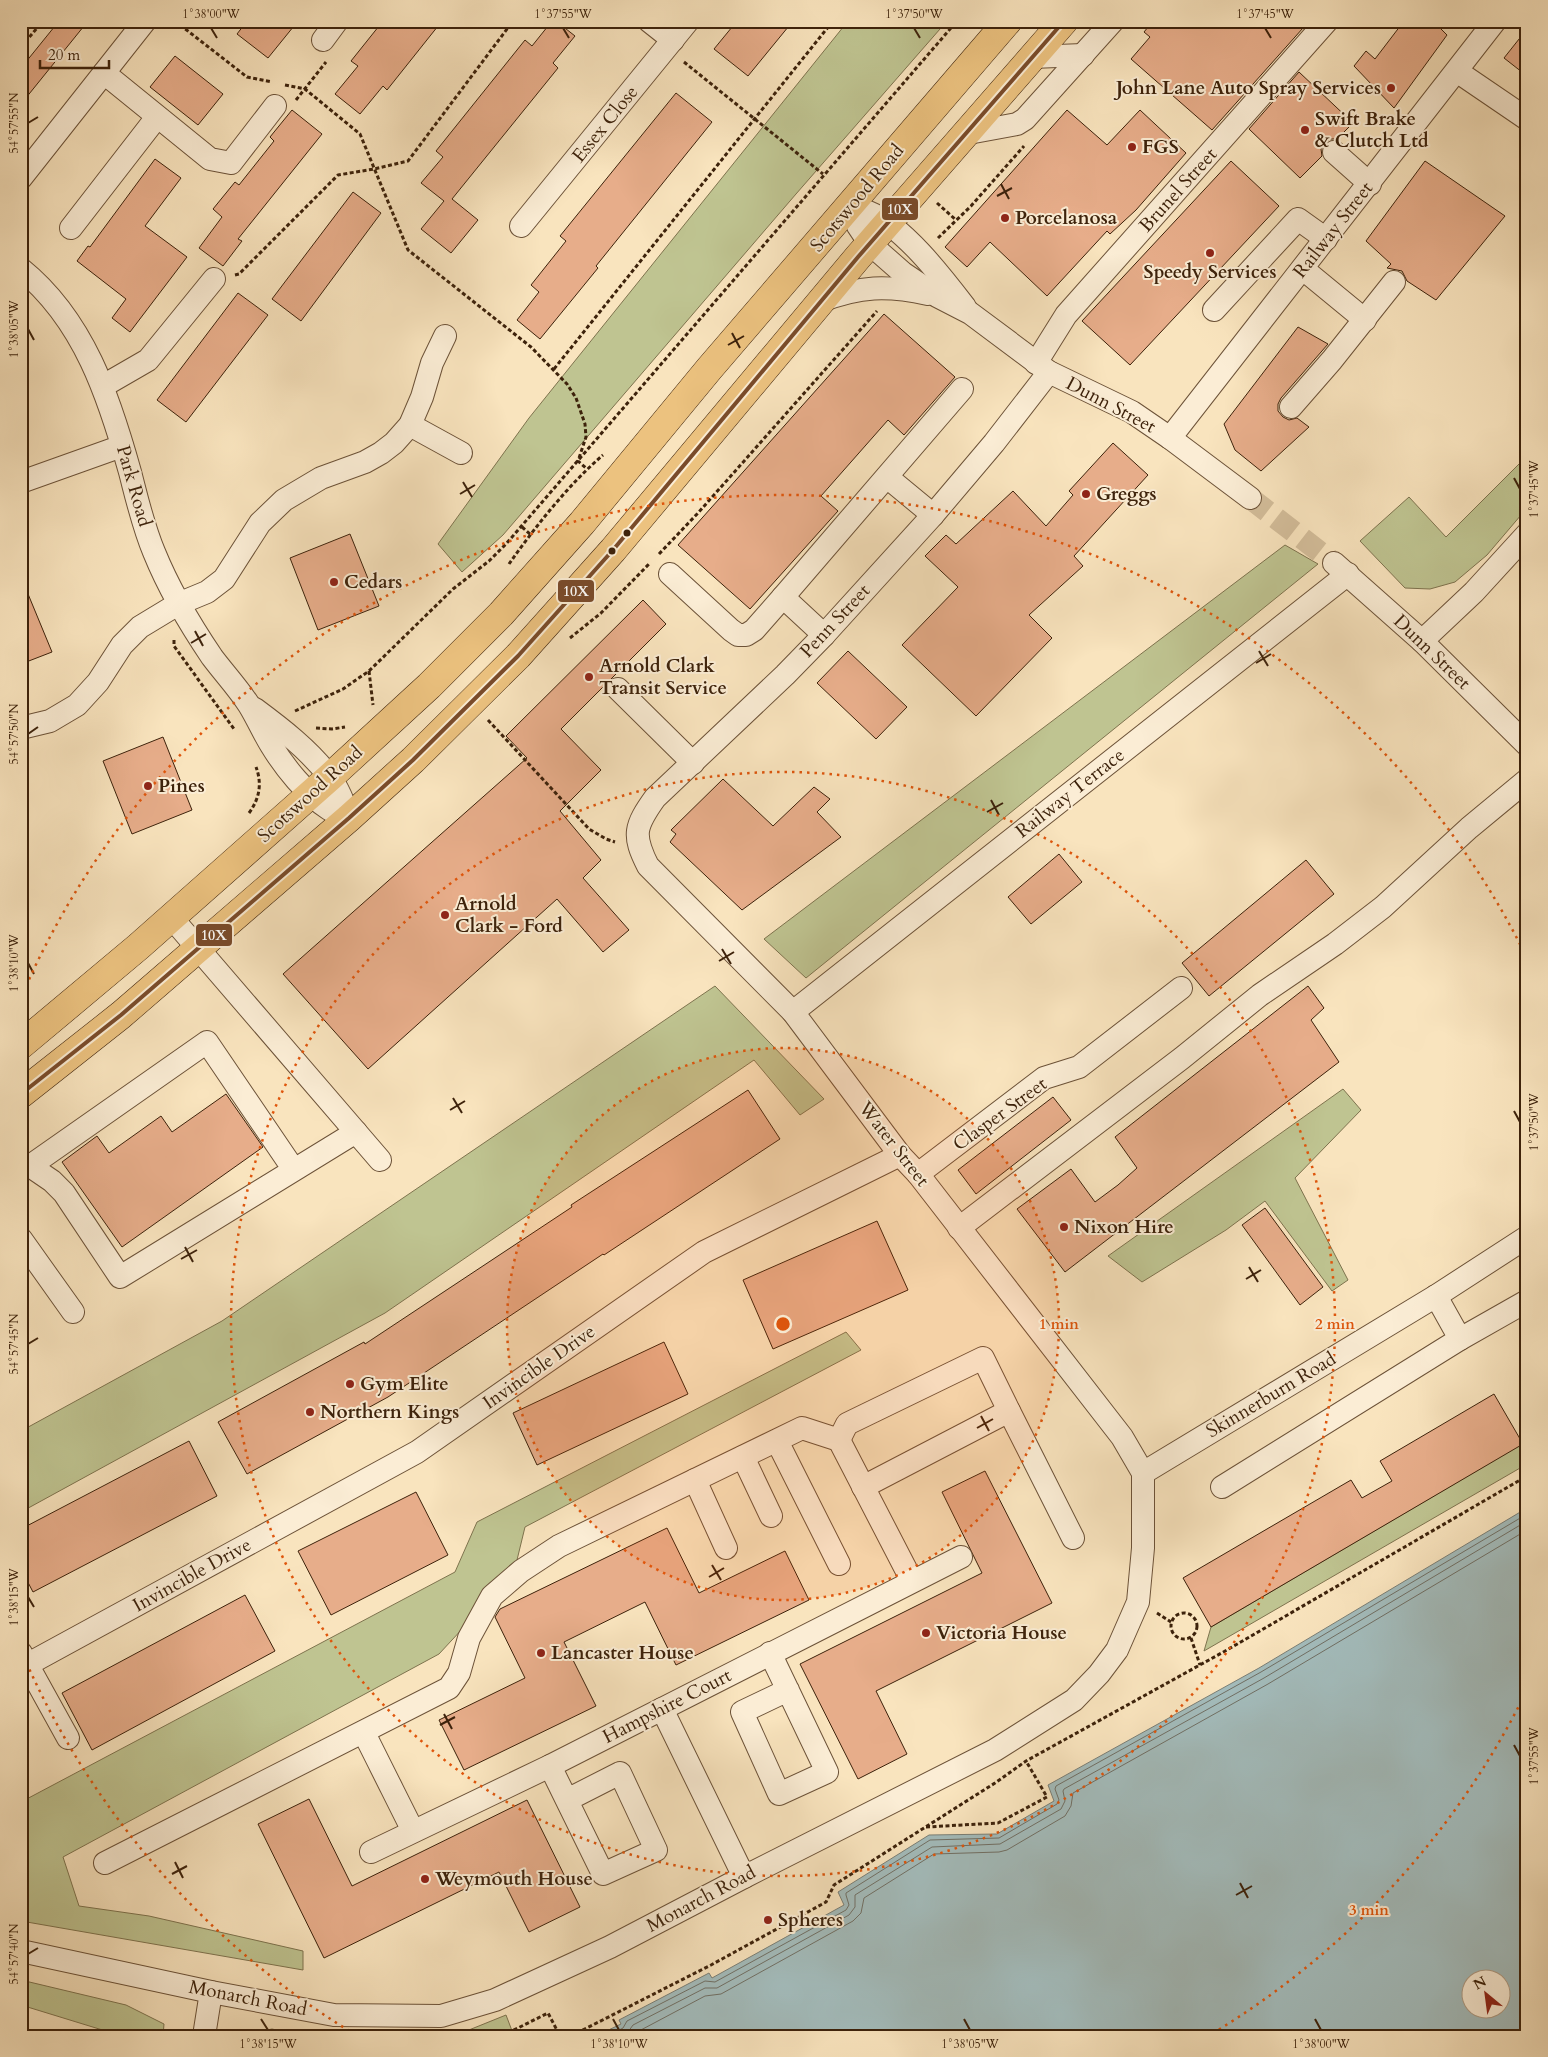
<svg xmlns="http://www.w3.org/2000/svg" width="1548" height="2057" font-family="Cardo,serif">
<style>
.green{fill:#bfc491;stroke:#7e734e}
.water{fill:#a3bcbc;stroke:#7a7e75;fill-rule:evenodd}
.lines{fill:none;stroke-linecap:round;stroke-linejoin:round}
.shore{stroke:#706f64;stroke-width:1}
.building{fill:#e7ad8a;stroke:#3d220b}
.minor-tunnel{stroke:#d3bd9a;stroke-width:22;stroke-dasharray:22 11;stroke-linecap:butt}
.minor-casing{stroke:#6c5238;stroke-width:24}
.major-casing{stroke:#3d220b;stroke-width:29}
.path{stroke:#3d220b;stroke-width:3;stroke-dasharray:4 2.5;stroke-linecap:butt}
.minor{stroke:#fbedd5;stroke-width:22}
.major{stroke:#ecc27f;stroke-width:28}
.bus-1-casing{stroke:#fbedd5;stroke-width:8}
.bus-1{stroke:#7a4b2a;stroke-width:4}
.ticks{fill:none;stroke:#3d220b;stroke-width:2}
.ring{fill:none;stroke:#df560c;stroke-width:2.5;stroke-dasharray:2.5 5}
.poi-dot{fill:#8f2418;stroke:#fbedd5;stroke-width:2}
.bus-dot{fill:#3d220b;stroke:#fbedd5;stroke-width:2}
.labels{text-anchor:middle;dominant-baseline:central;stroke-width:4;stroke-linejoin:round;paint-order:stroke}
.poi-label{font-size:19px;font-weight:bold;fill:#3d220b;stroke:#fbedd5;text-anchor:start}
.street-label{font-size:19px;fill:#3d220b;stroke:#fbedd5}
.centre{fill:#df560c;stroke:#fbedd5;stroke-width:2.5}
.ring-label{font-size:15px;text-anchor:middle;font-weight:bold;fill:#df560c;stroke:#fbedd5;stroke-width:4;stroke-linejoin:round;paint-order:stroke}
.line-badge{stroke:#fbedd5;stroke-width:2}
.badge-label{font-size:14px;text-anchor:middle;font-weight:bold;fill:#fff}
.neatline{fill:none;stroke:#3d220b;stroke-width:2}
.ticks-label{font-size:12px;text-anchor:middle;fill:#3d220b}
</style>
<rect width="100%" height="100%" fill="#f9e4be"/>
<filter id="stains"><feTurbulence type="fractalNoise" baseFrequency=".004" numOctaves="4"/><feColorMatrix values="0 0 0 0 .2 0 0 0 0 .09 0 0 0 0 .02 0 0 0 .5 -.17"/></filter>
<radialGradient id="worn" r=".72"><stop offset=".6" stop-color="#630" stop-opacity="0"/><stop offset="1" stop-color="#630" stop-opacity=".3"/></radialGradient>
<g class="green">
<polygon points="848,21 947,21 796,194 503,535 462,572 438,544 529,418"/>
<polygon points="1527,456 1527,508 1487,555 1455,582 1430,589 1405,588 1360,541 1409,497 1446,537"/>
<polygon points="1285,545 1318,564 806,978 764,939"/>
<polygon points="715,986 824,1099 800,1115 754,1060 385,1313 21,1512 21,1431 222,1321"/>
<polygon points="1343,1089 1361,1110 1295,1178 1348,1280 1332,1291 1265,1201 1226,1230 1142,1282 1108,1256"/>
<polygon points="846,1332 861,1350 525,1527 517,1560 477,1613 439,1654 63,1857 79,1906 149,1916 303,1951 303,1970 21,1921 21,1802 455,1572 477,1522"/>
<polygon points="1527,1441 1527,1464 1204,1651 1211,1627"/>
<polygon points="21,1980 126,2005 164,2024 163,2036 122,2036 21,2005"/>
<polygon points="506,2015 514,2036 453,2036 459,2034"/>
<polygon points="272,2029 303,2036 248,2036 252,2033"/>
</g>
<path class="water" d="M 1527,1508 L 1527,2036 L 596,2036 L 621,2024 L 619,2020 L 709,1973 L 712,1978 L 844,1905 L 838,1892 L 929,1835 L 997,1834 L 1054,1801 L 1048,1785 L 1259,1668 ZM 1470,1980 L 1500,1980 L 1500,2010 L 1470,2010 Z"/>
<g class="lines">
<g class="shore">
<polyline points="608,2036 623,2028 627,2021 705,1981 715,1982 846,1910 849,1905 846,1895 846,1893 930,1840 999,1838 1057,1804 1059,1800 1055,1789 1056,1786 1261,1672 1527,1514"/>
<polyline points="622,2036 628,2032 633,2025 705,1988 717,1988 849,1915 855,1907 855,1895 932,1847 1000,1844 1061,1809 1065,1801 1063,1791 1064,1789 1264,1678 1527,1521"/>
<polyline points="635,2036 639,2031 705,1996 721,1994 853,1921 861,1913 864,1898 934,1854 999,1852 1007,1850 1065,1816 1071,1806 1073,1793 1268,1684 1527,1530"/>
</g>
</g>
<g class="building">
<polygon points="59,21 88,21 21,104 21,68"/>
<polygon points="247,21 298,21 268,58 237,34"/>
<polygon points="383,21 442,21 387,90 383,86 360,114 335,94 358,66 351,61"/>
<polygon points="552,21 556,21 575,36 553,63 558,68 452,199 478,220 451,253 421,229 444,201 421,183 443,157 436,151 525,40 532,46"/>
<polygon points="737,21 793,21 748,76 714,49"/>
<polygon points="1153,21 1295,21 1303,28 1212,130 1131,59 1150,37 1144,32"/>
<polygon points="1404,21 1433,21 1447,35 1394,108 1354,66 1366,51 1375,59"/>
<polygon points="1527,29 1527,76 1504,58"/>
<polygon points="175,56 223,94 198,125 150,87"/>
<polygon points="1299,72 1353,123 1337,139 1330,139 1325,143 1321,149 1322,156 1300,178 1249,129"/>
<polygon points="676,93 712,122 596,266 598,268 540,339 517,320 539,292 531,285 566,241 560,236"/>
<polygon points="292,110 322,134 238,239 242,241 223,266 199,248 222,217 213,209 235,182 239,185 274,141 270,137"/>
<polygon points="1067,110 1107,145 1140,110 1186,153 1136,210 1110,234 1107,231 1047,296 990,242 967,267 945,247"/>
<polygon points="155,159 181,178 145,226 187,257 130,332 112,318 126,299 77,261 88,246 90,247"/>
<polygon points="1231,161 1279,206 1130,365 1082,321"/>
<polygon points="1425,161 1505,216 1436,300 1407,281 1402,271 1387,268 1391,264 1366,241"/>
<polygon points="353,192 381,213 301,321 272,299"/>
<polygon points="238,293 268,315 186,422 157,400"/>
<polygon points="884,314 955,377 904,435 888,420 821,496 838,511 750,609 678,545"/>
<polygon points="1298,327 1328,344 1281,398 1278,404 1278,411 1283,417 1289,420 1297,418 1309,427 1261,471 1235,450 1224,424"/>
<polygon points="1113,443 1148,475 1074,556 1083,566 1029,615 1052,638 976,716 902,645 958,587 925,556 946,535 956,544 1013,491 1046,526 1073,495 1069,491"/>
<polygon points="350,534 379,606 318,630 290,558"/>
<polygon points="21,577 52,652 21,664"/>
<polygon points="643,600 666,624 561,729 601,770 560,811 601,860 583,878 629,930 603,952 557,899 368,1069 283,974 527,758 506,736"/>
<polygon points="848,651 907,707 876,739 817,683"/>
<polygon points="163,737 192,810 132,834 103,761"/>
<polygon points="723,779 773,826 814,787 830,799 817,812 841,837 742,910 670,842 676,834 671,830"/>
<polygon points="1059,854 1082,882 1031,924 1008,897"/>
<polygon points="1306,860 1334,894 1209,996 1182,963"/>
<polygon points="1308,986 1324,1008 1311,1020 1339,1062 1065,1272 1017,1209 1071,1169 1095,1202 1118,1185 1137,1168 1115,1137"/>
<polygon points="748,1090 780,1139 604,1255 603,1254 388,1397 247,1474 218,1422 364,1342 365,1344 572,1207 571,1205"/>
<polygon points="226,1094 263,1147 122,1247 62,1162 97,1136 109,1153 161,1116 172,1132"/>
<polygon points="1053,1097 1071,1120 976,1194 958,1170"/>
<polygon points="1265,1208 1323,1287 1300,1305 1242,1225"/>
<polygon points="877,1221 908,1290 773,1349 743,1280"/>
<polygon points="664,1342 688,1394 537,1465 513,1413"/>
<polygon points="1494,1394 1523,1444 1211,1627 1183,1578 1351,1480 1362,1498 1392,1481 1380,1461"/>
<polygon points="189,1441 217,1496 33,1592 21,1569 21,1529"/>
<polygon points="985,1471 1052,1603 876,1691 907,1754 858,1779 800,1664 982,1573 942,1492"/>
<polygon points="416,1492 448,1555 331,1615 298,1551"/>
<polygon points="667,1528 699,1593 785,1551 809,1600 676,1665 645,1602 564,1642 596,1706 464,1770 439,1720 525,1678 495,1617 500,1609"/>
<polygon points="245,1595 275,1651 92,1750 62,1693"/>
<polygon points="309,1799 352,1886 527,1800 580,1907 529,1932 499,1872 324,1958 258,1824"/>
</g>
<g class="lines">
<polyline class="minor-tunnel" points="1250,498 1334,563"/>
<g class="minor-casing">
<g id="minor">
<polyline points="649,21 673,40"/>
<polyline points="323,40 337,21"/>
<polyline points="1032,57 1083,55"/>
<polyline points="1458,72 1527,119"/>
<polyline points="104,73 210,159 231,163 275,106"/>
<polyline points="963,134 1017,124 1025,119 1113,21"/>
<polyline points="1334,152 1370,184"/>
<polyline points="21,178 145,21"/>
<polyline points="850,207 858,226 870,244 903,273 937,296 970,313 1049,372 1132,412 1170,438 1250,498"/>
<path d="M 850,207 C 856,209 862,210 868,212 C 903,226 942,277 965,307"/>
<polyline points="521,226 688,21"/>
<polyline points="71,228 157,117"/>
<path d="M 21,269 C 84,320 109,397 130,472 C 137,499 143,526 154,552 C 169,589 189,623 212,657 C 224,673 238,688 249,705 C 257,718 263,732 271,745 C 285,768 306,794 329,809 C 335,813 342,815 349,818"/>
<polyline points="1303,269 1365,320"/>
<path d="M 821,301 C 860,286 887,285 928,294"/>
<polyline points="1214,310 1298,219 1326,239"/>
<polyline points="1036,363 1066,315 1327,21"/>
<polyline points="103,386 148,360 214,279"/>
<polyline points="1291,407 1332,360 1394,282"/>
<polyline points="410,425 461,453"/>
<polyline points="1170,438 1495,21"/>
<polyline points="887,477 933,515"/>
<polyline points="21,482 122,446"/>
<polyline points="1334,563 1422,641 1527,745"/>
<polyline points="670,574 731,630 738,635 746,635 754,630 783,597 962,389"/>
<polyline points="783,597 824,635"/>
<polyline points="1422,641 1474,592 1527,534"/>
<polyline points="618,689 693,763"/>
<path d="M 255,709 C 282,729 309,750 329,776 C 339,789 344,804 349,818"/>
<polyline points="21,728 50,721 77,705 98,682 122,645 140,627 178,604 207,592 224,579 260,523 284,500 321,478 365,462 381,453 394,443 410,425 422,397 432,363 445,336"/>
<polyline points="171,917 380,1160"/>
<polyline points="793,1012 1348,574"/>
<polyline points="294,1170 207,1042 30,1166 52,1181 64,1193 120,1277 356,1132"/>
<polyline points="918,1174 1044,1078 1079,1067 1181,988"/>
<polyline points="959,1228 1182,1058 1260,995 1335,944 1383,907 1469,828 1527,780"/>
<polyline points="21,1239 73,1312"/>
<polyline points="1460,1339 1527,1301"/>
<polyline points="839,1440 847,1424 983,1358 1009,1411"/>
<polyline points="777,1441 839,1564"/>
<polyline points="743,1457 771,1516"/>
<polyline points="1143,1473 1436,1296 1527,1237"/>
<polyline points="695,1480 726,1548"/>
<polyline points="863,1487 1009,1411 1073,1538"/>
<polyline points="1222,1487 1460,1339 1436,1296"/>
<polyline points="21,1653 68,1738"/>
<polyline points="770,1653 827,1772 779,1794 742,1712 788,1690"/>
<polyline points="21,1668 417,1452 704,1252 900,1155"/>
<polyline points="662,1709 744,1877"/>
<polyline points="364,1733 413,1831"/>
<polyline points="550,1766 603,1874 656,1850 620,1773 567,1800"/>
<polyline points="371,1852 550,1766 961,1557"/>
<polyline points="105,1863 449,1688 459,1673 469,1638 492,1596 521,1571 559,1546 802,1428 839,1440 912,1581"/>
<path d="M 21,1951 L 211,1992 L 334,2015 L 441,2016 L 495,2000 L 610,1947 L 744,1877 L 995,1750 L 1074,1700 L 1099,1674 L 1117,1650 L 1138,1602 L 1143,1548 L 1143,1473 L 1122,1437 L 918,1174 L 900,1155 L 793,1012 L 648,866 C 632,835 635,826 655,798 L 785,675 L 824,635 L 933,515 L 994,443 L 1049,372"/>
<polyline points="204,2036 211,1992"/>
</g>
</g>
<g class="major-casing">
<g id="major">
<polyline points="21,1045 138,947 330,777 429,686 501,614 582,523 709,369 1008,21"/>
<polyline points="21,1094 121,1015 349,818 413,760 518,656 613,550 858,257 1064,21"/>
</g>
</g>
<g class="path">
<polyline points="175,21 247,77 272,82"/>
<polyline points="21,47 43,21"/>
<polyline points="684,62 823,174"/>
<polyline points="285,85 305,89 360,134 408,250 531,347 567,384 576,398 585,424 586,437 578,461 587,469"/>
<polyline points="296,100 326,62"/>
<polyline points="937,203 956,220"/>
<polyline points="938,238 971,206 1024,146"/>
<polyline points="235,275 239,274 338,175 374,169 408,161 513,21"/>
<polyline points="554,369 833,21"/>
<polyline points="522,527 530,534"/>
<polyline points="659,554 698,513 877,311"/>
<path d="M 509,564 C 535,527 569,484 603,455"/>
<polyline points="570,638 601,613 649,564"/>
<polyline points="174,640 174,646 234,729"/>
<polyline points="369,671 373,705"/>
<polyline points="295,711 343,689 369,671 453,589 489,561 506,544 957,21"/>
<polyline points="488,720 589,829 606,839 615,842"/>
<polyline points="316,728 332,729 345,727"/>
<path d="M 249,813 C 260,798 262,783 256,767"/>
<polyline points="1157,1613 1171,1622"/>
<circle cx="1184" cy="1626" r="13"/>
<polyline points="1191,1638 1200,1665"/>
<polyline points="926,1827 998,1823 1047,1797 1026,1761"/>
<polyline points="502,2036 548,2013 560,2036"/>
<polyline points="571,2036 711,1965 826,1902 834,1885 995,1783 1026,1761 1227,1650 1527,1476"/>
</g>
<use href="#minor" class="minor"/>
<use href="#major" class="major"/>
<g class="bus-1-casing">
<polyline id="bus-1" points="21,1094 121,1015 349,818 413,760 518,656 613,550 858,257 1064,21"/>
</g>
<use href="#bus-1" class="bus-1"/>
</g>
<path class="ticks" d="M 211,28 L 217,38M 563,28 L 569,38M 914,28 L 920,38M 1265,28 L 1271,38M 28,123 L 38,117M 1001,184 L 1009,199M 997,196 L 1012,188M 28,329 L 34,340M 732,333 L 740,348M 728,345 L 744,336M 1514,478 L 1520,489M 463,482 L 472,497M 460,494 L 475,485M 195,631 L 203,646M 191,643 L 206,634M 1259,651 L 1268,666M 1256,663 L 1271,654M 28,734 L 38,727M 991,800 L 999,815M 987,812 L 1003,803M 722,949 L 731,964M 719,961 L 734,952M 28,963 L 34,974M 453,1098 L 462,1113M 450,1110 L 465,1101M 1514,1111 L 1520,1122M 185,1247 L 193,1262M 181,1259 L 197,1250M 1249,1267 L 1258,1282M 1246,1279 L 1261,1270M 28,1344 L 38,1338M 981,1416 L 989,1431M 977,1428 L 993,1419M 712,1565 L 721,1580M 709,1577 L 724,1568M 28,1597 L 34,1607M 444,1714 L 452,1729M 440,1725 L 455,1717M 1514,1745 L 1520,1756M 175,1862 L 183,1878M 172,1874 L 187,1866M 1240,1883 L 1248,1898M 1236,1895 L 1252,1886M 28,1954 L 38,1948M 261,2019 L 268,2030M 613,2019 L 619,2030M 964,2019 L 970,2030M 1315,2019 L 1321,2030"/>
<circle cx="783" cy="1324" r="276" fill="#df560c" fill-opacity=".12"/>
<g class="ring">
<circle cx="783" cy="1324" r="276"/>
<circle cx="783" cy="1324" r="552"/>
<path d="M1525 1694A829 829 0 0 1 1210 2035M356 2035A829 829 0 0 1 23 1655M23 993A829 829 0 0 1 1525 954"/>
</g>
<g class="poi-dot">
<circle cx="1391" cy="88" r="5"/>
<circle cx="1305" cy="130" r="5"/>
<circle cx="1132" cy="147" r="5"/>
<circle cx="1005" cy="218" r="5"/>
<circle cx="1210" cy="253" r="5"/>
<circle cx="1086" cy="494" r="5"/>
<circle cx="334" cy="582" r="5"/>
<circle cx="589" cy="677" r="5"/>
<circle cx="148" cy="786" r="5"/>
<circle cx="445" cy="915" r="5"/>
<circle cx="1064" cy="1227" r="5"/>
<circle cx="350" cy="1384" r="5"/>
<circle cx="310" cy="1412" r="5"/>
<circle cx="926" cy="1633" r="5"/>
<circle cx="541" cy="1653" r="5"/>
<circle cx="425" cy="1879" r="5"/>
<circle cx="768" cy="1920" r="5"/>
</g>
<g class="bus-dot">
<circle cx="627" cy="533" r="4.5"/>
<circle cx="612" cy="551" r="4.5"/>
</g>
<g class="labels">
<g class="poi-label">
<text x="1381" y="88" text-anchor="end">John Lane Auto Spray Services</text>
<text x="1315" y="119">Swift Brake<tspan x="1315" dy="22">&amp; Clutch Ltd</tspan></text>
<text x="1142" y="147">FGS</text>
<text x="1015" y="218">Porcelanosa</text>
<text x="1210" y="272" text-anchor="middle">Speedy Services</text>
<text x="1096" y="494">Greggs</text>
<text x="344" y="582">Cedars</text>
<text x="599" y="666">Arnold Clark<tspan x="599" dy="22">Transit Service</tspan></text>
<text x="158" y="786">Pines</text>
<text x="455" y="904">Arnold<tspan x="455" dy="22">Clark - Ford</tspan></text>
<text x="1074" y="1227">Nixon Hire</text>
<text x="360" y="1384">Gym Elite</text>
<text x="320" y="1412">Northern Kings</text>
<text x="936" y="1633">Victoria House</text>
<text x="551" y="1653">Lancaster House</text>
<text x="435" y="1879">Weymouth House</text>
<text x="778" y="1920">Spheres</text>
</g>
<g class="street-label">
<text transform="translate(605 124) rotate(-51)">Essex Close</text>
<text transform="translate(1178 190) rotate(-48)">Brunel Street</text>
<text transform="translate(857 198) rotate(-50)">Scotswood Road</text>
<text transform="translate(1333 230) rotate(-52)">Railway Street</text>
<text transform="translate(1111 405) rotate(28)">Dunn Street</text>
<text transform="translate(134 486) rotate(74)">Park Road</text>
<text transform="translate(835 621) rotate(-47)">Penn Street</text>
<text transform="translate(1432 652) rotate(44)">Dunn Street</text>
<text transform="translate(1070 793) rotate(-38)">Railway Terrace</text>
<text transform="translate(310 794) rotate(-42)">Scotswood Road</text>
<text transform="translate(1000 1114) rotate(-36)">Clasper Street</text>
<text transform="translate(894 1144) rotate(52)">Water Street</text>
<text transform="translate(539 1367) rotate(-35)">Invincible Drive</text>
<text transform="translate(1271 1395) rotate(-31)">Skinnerburn Road</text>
<text transform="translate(192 1575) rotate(-29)">Invincible Drive</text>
<text transform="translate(667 1706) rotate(-27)">Hampshire Court</text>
<text transform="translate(701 1899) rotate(-28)">Monarch Road</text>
<text transform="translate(248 1998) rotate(11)">Monarch Road</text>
</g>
</g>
<circle cx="783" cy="1324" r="8" class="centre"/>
<g class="ring-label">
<text x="1059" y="1329">1 min</text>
<text x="1335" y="1329">2 min</text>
<text x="1369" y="1915">3 min</text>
</g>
<g class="line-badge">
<rect x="881" y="197" width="38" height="24" rx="5" fill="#7a4b2a"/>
<rect x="557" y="579" width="38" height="24" rx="5" fill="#7a4b2a"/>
<rect x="195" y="923" width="38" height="24" rx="5" fill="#7a4b2a"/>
</g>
<g class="badge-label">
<text x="900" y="214">10X</text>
<text x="576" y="596">10X</text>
<text x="214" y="940">10X</text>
</g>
<rect width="1548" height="2057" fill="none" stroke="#f9e4be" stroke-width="55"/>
<g transform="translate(1486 1994) rotate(331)"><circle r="24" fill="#fbedd5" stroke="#af9c84"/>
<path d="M0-4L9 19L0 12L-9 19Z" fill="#8f2418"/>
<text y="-8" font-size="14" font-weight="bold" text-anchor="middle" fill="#3d220b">N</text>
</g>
<path d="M40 60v8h69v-8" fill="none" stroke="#3d220b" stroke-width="2.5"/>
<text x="48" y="60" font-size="15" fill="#3d220b" stroke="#fbedd5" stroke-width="4" paint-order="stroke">20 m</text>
<rect x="28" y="28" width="1492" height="2002" class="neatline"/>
<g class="ticks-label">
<text x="211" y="18">1°38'00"W</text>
<text x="563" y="18">1°37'55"W</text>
<text x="914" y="18">1°37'50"W</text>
<text x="1265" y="18">1°37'45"W</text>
<text transform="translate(14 123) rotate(-90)" y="4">54°57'55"N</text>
<text transform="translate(14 329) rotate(-90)" y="4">1°38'05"W</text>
<text transform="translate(1534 489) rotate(-90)" y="4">1°37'45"W</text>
<text transform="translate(14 734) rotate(-90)" y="4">54°57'50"N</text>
<text transform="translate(14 963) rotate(-90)" y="4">1°38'10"W</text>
<text transform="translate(1534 1122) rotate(-90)" y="4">1°37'50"W</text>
<text transform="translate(14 1344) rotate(-90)" y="4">54°57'45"N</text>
<text transform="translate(14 1597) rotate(-90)" y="4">1°38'15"W</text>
<text transform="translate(1534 1756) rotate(-90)" y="4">1°37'55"W</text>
<text transform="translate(14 1954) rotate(-90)" y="4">54°57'40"N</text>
<text x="268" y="2048">1°38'15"W</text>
<text x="619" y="2048">1°38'10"W</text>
<text x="970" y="2048">1°38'05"W</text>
<text x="1321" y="2048">1°38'00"W</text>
</g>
<rect width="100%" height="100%" filter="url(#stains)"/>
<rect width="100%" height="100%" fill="url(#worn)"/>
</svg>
